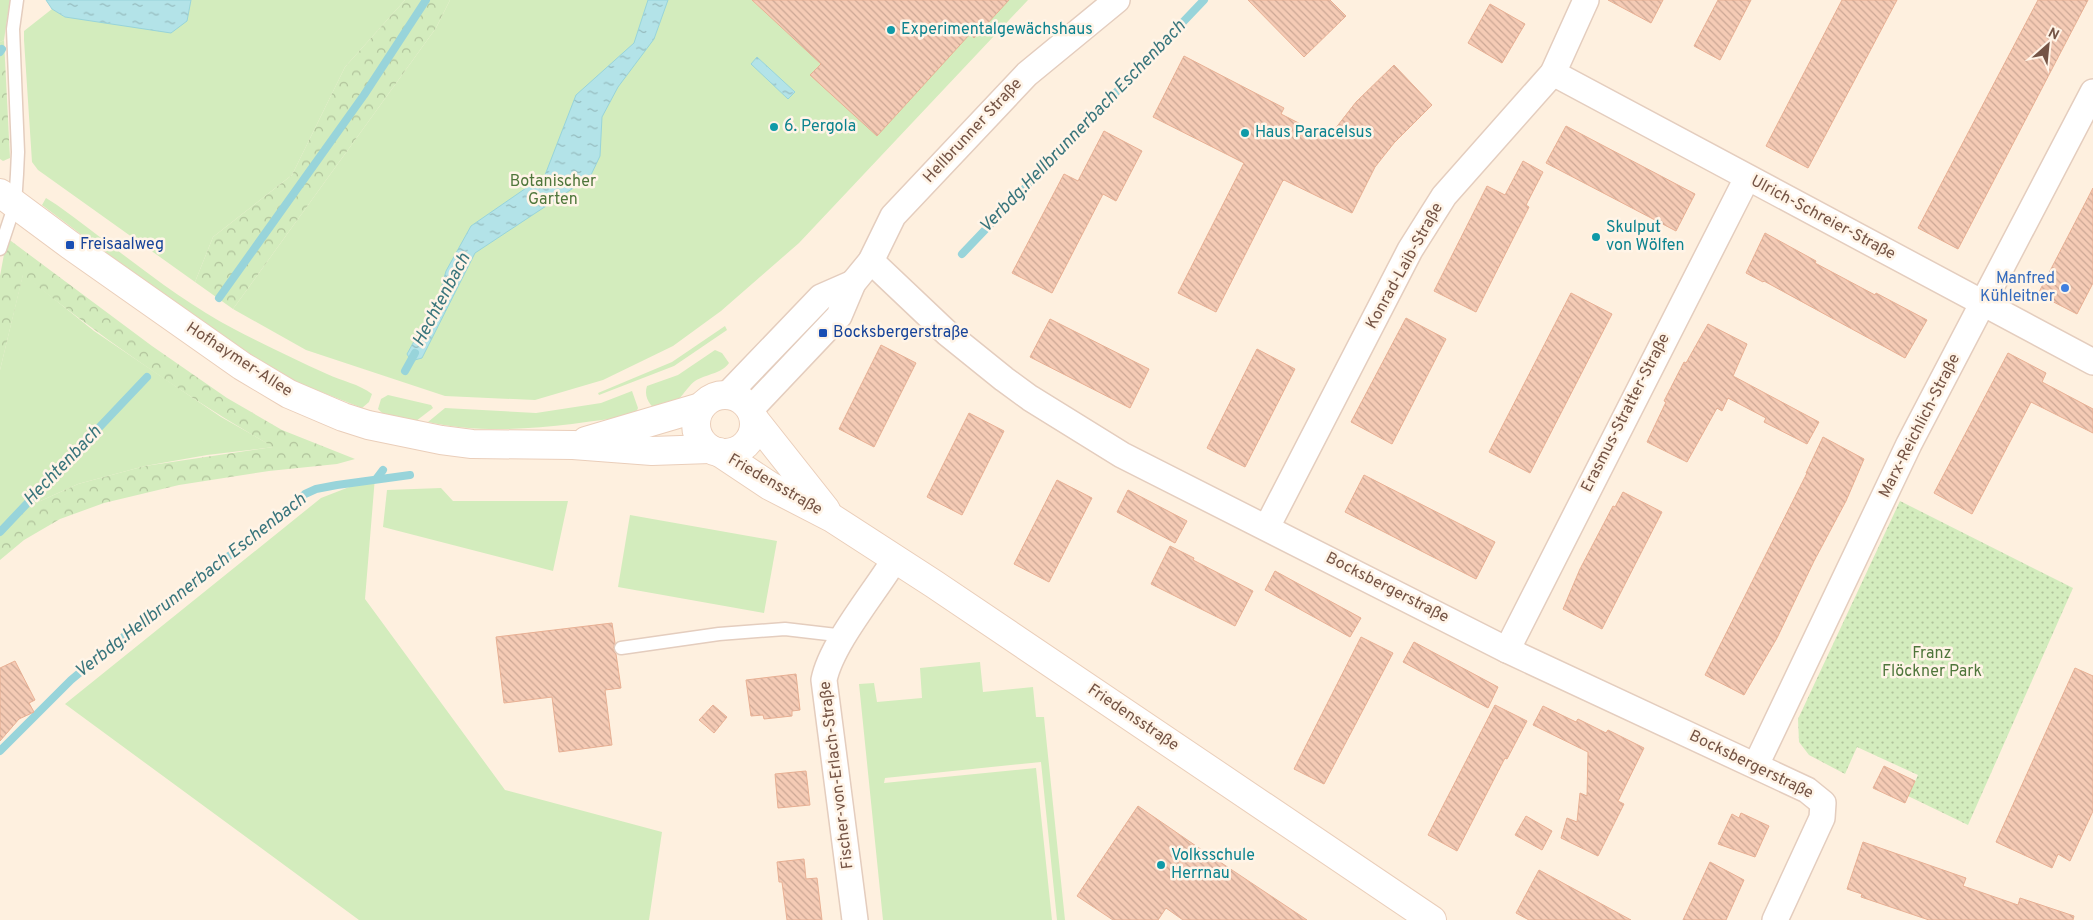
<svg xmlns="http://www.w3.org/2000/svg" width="2093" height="920" font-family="Overpass,sans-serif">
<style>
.green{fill:#d3ecbd}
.forest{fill:url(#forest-crowns)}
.park{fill:url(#park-dots)}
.water{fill:url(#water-ripples);stroke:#98d4da}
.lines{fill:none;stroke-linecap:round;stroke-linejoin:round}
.stream{stroke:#98d4da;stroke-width:8}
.building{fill:url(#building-back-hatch);stroke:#e8b094}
.lane-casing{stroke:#e4cdbe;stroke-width:15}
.street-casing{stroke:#e4cdbe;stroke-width:28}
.secondary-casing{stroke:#eaceba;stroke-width:30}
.lane{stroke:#fff;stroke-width:12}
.street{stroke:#fff;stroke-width:25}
.secondary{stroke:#fff;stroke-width:28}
.culture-dot{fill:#0f9aa8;stroke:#fff4e7;stroke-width:2}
.transit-dot{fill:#1a4fb4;stroke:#fff4e7;stroke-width:2}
.shop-dot{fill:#3f7fe0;stroke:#fff4e7;stroke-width:2}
.labels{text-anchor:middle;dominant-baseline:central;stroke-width:5;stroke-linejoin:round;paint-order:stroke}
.culture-label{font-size:16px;fill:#0d838f;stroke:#fff4e7;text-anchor:start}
.street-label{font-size:16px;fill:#755445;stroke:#fff4e7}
.park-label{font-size:16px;fill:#4f763b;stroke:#fff4e7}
.transit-label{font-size:16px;fill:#164399;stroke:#fff4e7;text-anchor:start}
.shop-label{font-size:16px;fill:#366cbe;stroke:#fff4e7;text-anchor:end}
.water-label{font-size:18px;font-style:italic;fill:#39757c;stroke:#fff4e7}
</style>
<defs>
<pattern id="forest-crowns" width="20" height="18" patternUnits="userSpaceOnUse" patternTransform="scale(1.25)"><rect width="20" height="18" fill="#d3ecbd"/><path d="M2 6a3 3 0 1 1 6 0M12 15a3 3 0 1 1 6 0" fill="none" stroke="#b0c29b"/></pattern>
<pattern id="park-dots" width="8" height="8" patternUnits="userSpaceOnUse" patternTransform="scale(1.25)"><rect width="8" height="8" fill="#d3ecbd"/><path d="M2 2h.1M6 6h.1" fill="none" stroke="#b0c29b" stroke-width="1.8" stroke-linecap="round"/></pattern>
<pattern id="water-ripples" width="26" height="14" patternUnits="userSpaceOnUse" patternTransform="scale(1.25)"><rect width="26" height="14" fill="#b3e3e8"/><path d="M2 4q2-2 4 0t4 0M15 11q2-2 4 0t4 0" fill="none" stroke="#96bbbe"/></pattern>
<pattern id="building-back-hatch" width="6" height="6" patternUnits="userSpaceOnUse" patternTransform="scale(1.25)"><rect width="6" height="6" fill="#f5cbb5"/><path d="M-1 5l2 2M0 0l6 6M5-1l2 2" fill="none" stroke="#cba795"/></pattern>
</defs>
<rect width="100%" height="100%" fill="#fef0df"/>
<g class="green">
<polygon points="0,0 10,0 4,40 0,42"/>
<polygon points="191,0 405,0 345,67 292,175 213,237 195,282 38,170 32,162 24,40 24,31 52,9 65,17 186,21"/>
<polygon points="450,0 1028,0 799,243 721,311 673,346 603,380 535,400 445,396 306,350 233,309 436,28"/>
<path d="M 46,198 L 57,205 C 114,246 173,297 234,329 C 265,345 296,360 327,374 C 342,381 359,384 372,394 L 369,402 L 362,408 L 296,382 L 259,361 L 135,275 L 42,205 Z"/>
<polygon points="23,274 94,331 221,417 274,447 207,455 145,466 78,484 25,508 0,527 0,370"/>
<polygon points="725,326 727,330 674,366 599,395 598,393 672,362"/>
<path d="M 715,350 L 722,353 L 729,363 C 721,374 706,374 695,381 C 688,386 678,402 674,404 C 668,406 661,407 655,409 C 648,403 644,395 647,386 L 678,375 Z"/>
<path d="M 632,391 L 638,408 L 635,415 C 568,425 496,437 428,422 L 445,408 L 536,413 L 601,403 Z"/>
<polygon points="388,395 431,405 433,408 416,421 382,413 378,409 381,399"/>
<polygon points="375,477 365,599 505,790 662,832 649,920 359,920 65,704 321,498"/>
<polygon points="441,488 453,501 568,501 553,571 383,527 387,490"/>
<polygon points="630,515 777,541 764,613 618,587"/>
<polygon points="980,662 983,692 1033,687 1036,717 1044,717 1065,920 1057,920 1041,762 885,778 884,783 1036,768 1052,920 883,920 859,684 874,683 877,702 922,698 920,668"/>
</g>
<g class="forest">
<polygon points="405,0 450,0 436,28 233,309 195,282 213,237 292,175 345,67"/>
<polygon points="4,40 10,158 3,161 0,159 0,42"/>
<path d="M 7,238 L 152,346 L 227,398 L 282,430 L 355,459 L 337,464 L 269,471 L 179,485 L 104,503 L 60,519 L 24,540 L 0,560 L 0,527 L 25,508 L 78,484 L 145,466 L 273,447 C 183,395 104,339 23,275 L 0,370 L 0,276 Z"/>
</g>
<polygon class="park" points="1900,501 2073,588 1968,825 1908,796 1918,775 1857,747 1845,774 1809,755 1799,742 1798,719"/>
<g class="water">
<polygon points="46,0 191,0 187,21 171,33 65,17 52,9"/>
<polygon points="648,0 668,0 654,39 618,87 602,117 600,156 590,177 475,253 422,358 411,361 407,354 439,296 446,271 471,226 545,175 576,95 634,43"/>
<polygon points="757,57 795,92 788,99 751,64"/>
</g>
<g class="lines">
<g class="stream">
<polyline points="0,52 2,49"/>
<polyline points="962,254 1204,0"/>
<polyline points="219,298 364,95 426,0"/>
<polyline points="405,371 415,353"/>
<polyline points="377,478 383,470"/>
<polyline points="0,532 147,377"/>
<polyline points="0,751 71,680 113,645 272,523 305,494 316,489 337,485 410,475"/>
</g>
</g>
<g class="building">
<polygon points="752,0 1009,0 974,38 970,34 877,136 810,75 821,64"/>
<polygon points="1248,0 1330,0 1346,16 1304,57"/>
<polygon points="1608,0 1663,0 1651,23"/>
<polygon points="1718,0 1751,0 1720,60 1694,46"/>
<polygon points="1842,0 1897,0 1808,168 1766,146"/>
<polygon points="2038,0 2088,0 1958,249 1918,228"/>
<polygon points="1490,4 1525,24 1502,63 1468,43"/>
<polygon points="1184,56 1284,108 1281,114 1328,138 1356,102 1394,65 1432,105 1394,143 1375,167 1352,213 1284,180 1282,182 1216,312 1178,293 1244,163 1153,117"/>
<polygon points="1566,126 1695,194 1676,231 1546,163"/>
<polygon points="1104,131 1142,151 1116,201 1103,194 1052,293 1012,273 1064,174 1078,181"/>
<polygon points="1523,161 1543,172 1526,205 1529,207 1476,312 1434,291 1487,186 1505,195"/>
<polygon points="2093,188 2093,283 2077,314 2038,294"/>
<polygon points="1765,233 1816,261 1815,263 1875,295 1876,293 1927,320 1905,358 1764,281 1763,282 1746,273"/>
<polygon points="1571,293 1612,314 1530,473 1489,452"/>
<polygon points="1406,318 1446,339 1392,444 1351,422"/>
<polygon points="1050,319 1149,369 1130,408 1030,357"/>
<polygon points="1708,324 1747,344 1733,376 1819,422 1807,444 1764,422 1766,418 1728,398 1722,411 1717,408 1687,462 1647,442 1666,402 1664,401 1684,362 1686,363"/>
<polygon points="881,345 916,363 874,447 839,429"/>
<polygon points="1257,349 1295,369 1245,467 1207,448"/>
<polygon points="2008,353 2046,373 2042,382 2093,409 2093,433 2031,402 1972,514 1934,493"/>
<polygon points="969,413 1004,431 962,515 927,497"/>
<polygon points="1823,437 1864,459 1846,501 1814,561 1777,638 1744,695 1705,675 1807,473 1806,473"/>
<polygon points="1364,475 1495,542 1476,579 1345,512"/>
<polygon points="1057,480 1092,498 1049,582 1014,564"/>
<polygon points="1128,490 1187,521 1175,543 1117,512"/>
<polygon points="1623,492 1662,512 1602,629 1563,609 1580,569 1613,506 1615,507"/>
<polygon points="1170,546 1194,558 1193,560 1253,591 1235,626 1151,584"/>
<polygon points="1275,571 1361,618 1350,637 1265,590"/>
<polygon points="612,623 615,643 613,649 616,654 621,688 605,690 612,745 559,752 552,697 504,703 496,637"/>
<polygon points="1361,637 1393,653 1324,784 1294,769"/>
<polygon points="1414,642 1498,687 1488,708 1403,662"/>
<polygon points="15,661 35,700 29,703 34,712 19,719 0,741 0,668"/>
<polygon points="2075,668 2093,676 2093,811 2070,861 2058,854 2052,868 1996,842"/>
<polygon points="796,674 800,710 792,711 792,716 764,719 763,715 751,716 746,680"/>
<polygon points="713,705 727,717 714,733 699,720"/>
<polygon points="1495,705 1527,721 1507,759 1505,758 1457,851 1428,835"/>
<polygon points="1543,706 1576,722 1578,719 1606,733 1608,730 1644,748 1618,801 1624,804 1598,856 1561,838 1567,818 1577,822 1580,793 1587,796 1588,752 1533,725"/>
<polygon points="1884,766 1915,781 1905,803 1873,788"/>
<polygon points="806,771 810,805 778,808 775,774"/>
<polygon points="1138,806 1199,848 1307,920 1183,920 1166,908 1158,920 1113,920 1077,896"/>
<polygon points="1741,813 1769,826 1755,857 1718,844 1732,814 1739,818"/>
<polygon points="1526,816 1552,831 1542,850 1515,835"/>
<polygon points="1863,842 1966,878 1963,886 2018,905 2020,898 2074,916 2073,920 1929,920 1861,897 1862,894 1847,889"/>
<polygon points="804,859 806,879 817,878 822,920 787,920 782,882 779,882 777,862"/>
<polygon points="1710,862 1744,880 1726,920 1683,920"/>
<polygon points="1539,870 1631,920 1529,920 1516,913"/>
</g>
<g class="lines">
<g class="lane-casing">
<g id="lane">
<polyline points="0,249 15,204 17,174 18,152 13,29 17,0"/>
<polyline points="621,648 719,634 785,629 845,636"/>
</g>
</g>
<g class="street-casing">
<g id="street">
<polyline points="1553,73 2093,362"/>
<polyline points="871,261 947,333 1004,379 1030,398 1122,455 1507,650 1807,790 1823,803 1822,818 1775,920"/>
<polyline points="727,395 821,297 853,283"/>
<polyline points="750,410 839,316 853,283 871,261 893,216 1027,74 1117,0"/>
<polyline points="1267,527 1410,250 1444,196 1553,73 1586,0"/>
<polyline points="1507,650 1747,178"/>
<polyline points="1756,765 1909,444 2093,92"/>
<path d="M 855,920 L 824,680 C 831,644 875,592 895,559"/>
</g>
</g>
<g class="secondary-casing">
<g id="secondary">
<polyline points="0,193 70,245 242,366 289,394 343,417 368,425 441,440 472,444 573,445 652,451 710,449"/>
<circle cx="725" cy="424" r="29"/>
<polyline points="754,419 826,510"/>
<polyline points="586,441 701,407"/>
<polyline points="719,452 770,486 832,518 934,584 1432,920"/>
</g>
</g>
<use href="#lane" class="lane"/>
<use href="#street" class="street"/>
<use href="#secondary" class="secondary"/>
</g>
<g class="culture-dot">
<circle cx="891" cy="30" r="5"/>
<circle cx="774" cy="127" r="5"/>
<circle cx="1245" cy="133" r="5"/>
<circle cx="1596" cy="237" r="5"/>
<circle cx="1161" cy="865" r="5"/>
</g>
<g class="transit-dot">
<rect x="65" y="240" width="10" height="10" rx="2.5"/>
<rect x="818" y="328" width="10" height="10" rx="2.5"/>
</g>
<circle class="shop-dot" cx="2065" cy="288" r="5"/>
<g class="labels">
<g class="culture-label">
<text x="901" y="30">Experimentalgewächshaus</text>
<text x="784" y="127">6. Pergola</text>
<text x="1255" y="133">Haus Paracelsus</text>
<text x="1606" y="228">Skulput<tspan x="1606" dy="18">von Wölfen</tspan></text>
<text x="1171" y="856">Volksschule<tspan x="1171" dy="18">Herrnau</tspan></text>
</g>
<g class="street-label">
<text transform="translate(973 131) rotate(-47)">Hellbrunner Straße</text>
<text transform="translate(1823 218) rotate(28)">Ulrich-Schreier-Straße</text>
<text transform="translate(1405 266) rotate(-61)">Konrad-Laib-Straße</text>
<text transform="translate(239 360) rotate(33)">Hofhaymer-Allee</text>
<text transform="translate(1626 413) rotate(-63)">Erasmus-Stratter-Straße</text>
<text transform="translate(1920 426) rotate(-63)">Marx-Reichlich-Straße</text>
<text transform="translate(775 485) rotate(30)">Friedensstraße</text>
<text transform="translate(1387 588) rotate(27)">Bocksbergerstraße</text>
<text transform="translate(1133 718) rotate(34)">Friedensstraße</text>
<text transform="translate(1751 765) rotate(26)">Bocksbergerstraße</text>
<text transform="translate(837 775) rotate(-97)">Fischer-von-Erlach-Straße</text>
</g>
<g class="park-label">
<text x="553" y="182">Botanischer<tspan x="553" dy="18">Garten</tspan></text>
<text x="1932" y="654">Franz<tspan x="1932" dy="18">Flöckner Park</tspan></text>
</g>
<g class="transit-label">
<text x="80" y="245">Freisaalweg</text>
<text x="833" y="333">Bocksbergerstraße</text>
</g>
<g class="shop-label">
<text x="2055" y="279">Manfred<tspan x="2055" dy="18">Kühleitner</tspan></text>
</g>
<g class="water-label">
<text transform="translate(1083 127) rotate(-46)">Verbdg.Hellbrunnerbach Eschenbach</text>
<text transform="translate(442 300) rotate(-62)">Hechtenbach</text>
<text transform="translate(63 466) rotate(-46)">Hechtenbach</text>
<text transform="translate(191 586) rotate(-38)">Verbdg.Hellbrunnerbach Eschenbach</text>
</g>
</g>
<g transform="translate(2048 45) rotate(27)" stroke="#fff4e7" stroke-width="4" paint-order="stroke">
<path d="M0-4L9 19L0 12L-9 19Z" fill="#755445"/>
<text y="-8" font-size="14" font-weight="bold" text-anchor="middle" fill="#755445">N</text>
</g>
</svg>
